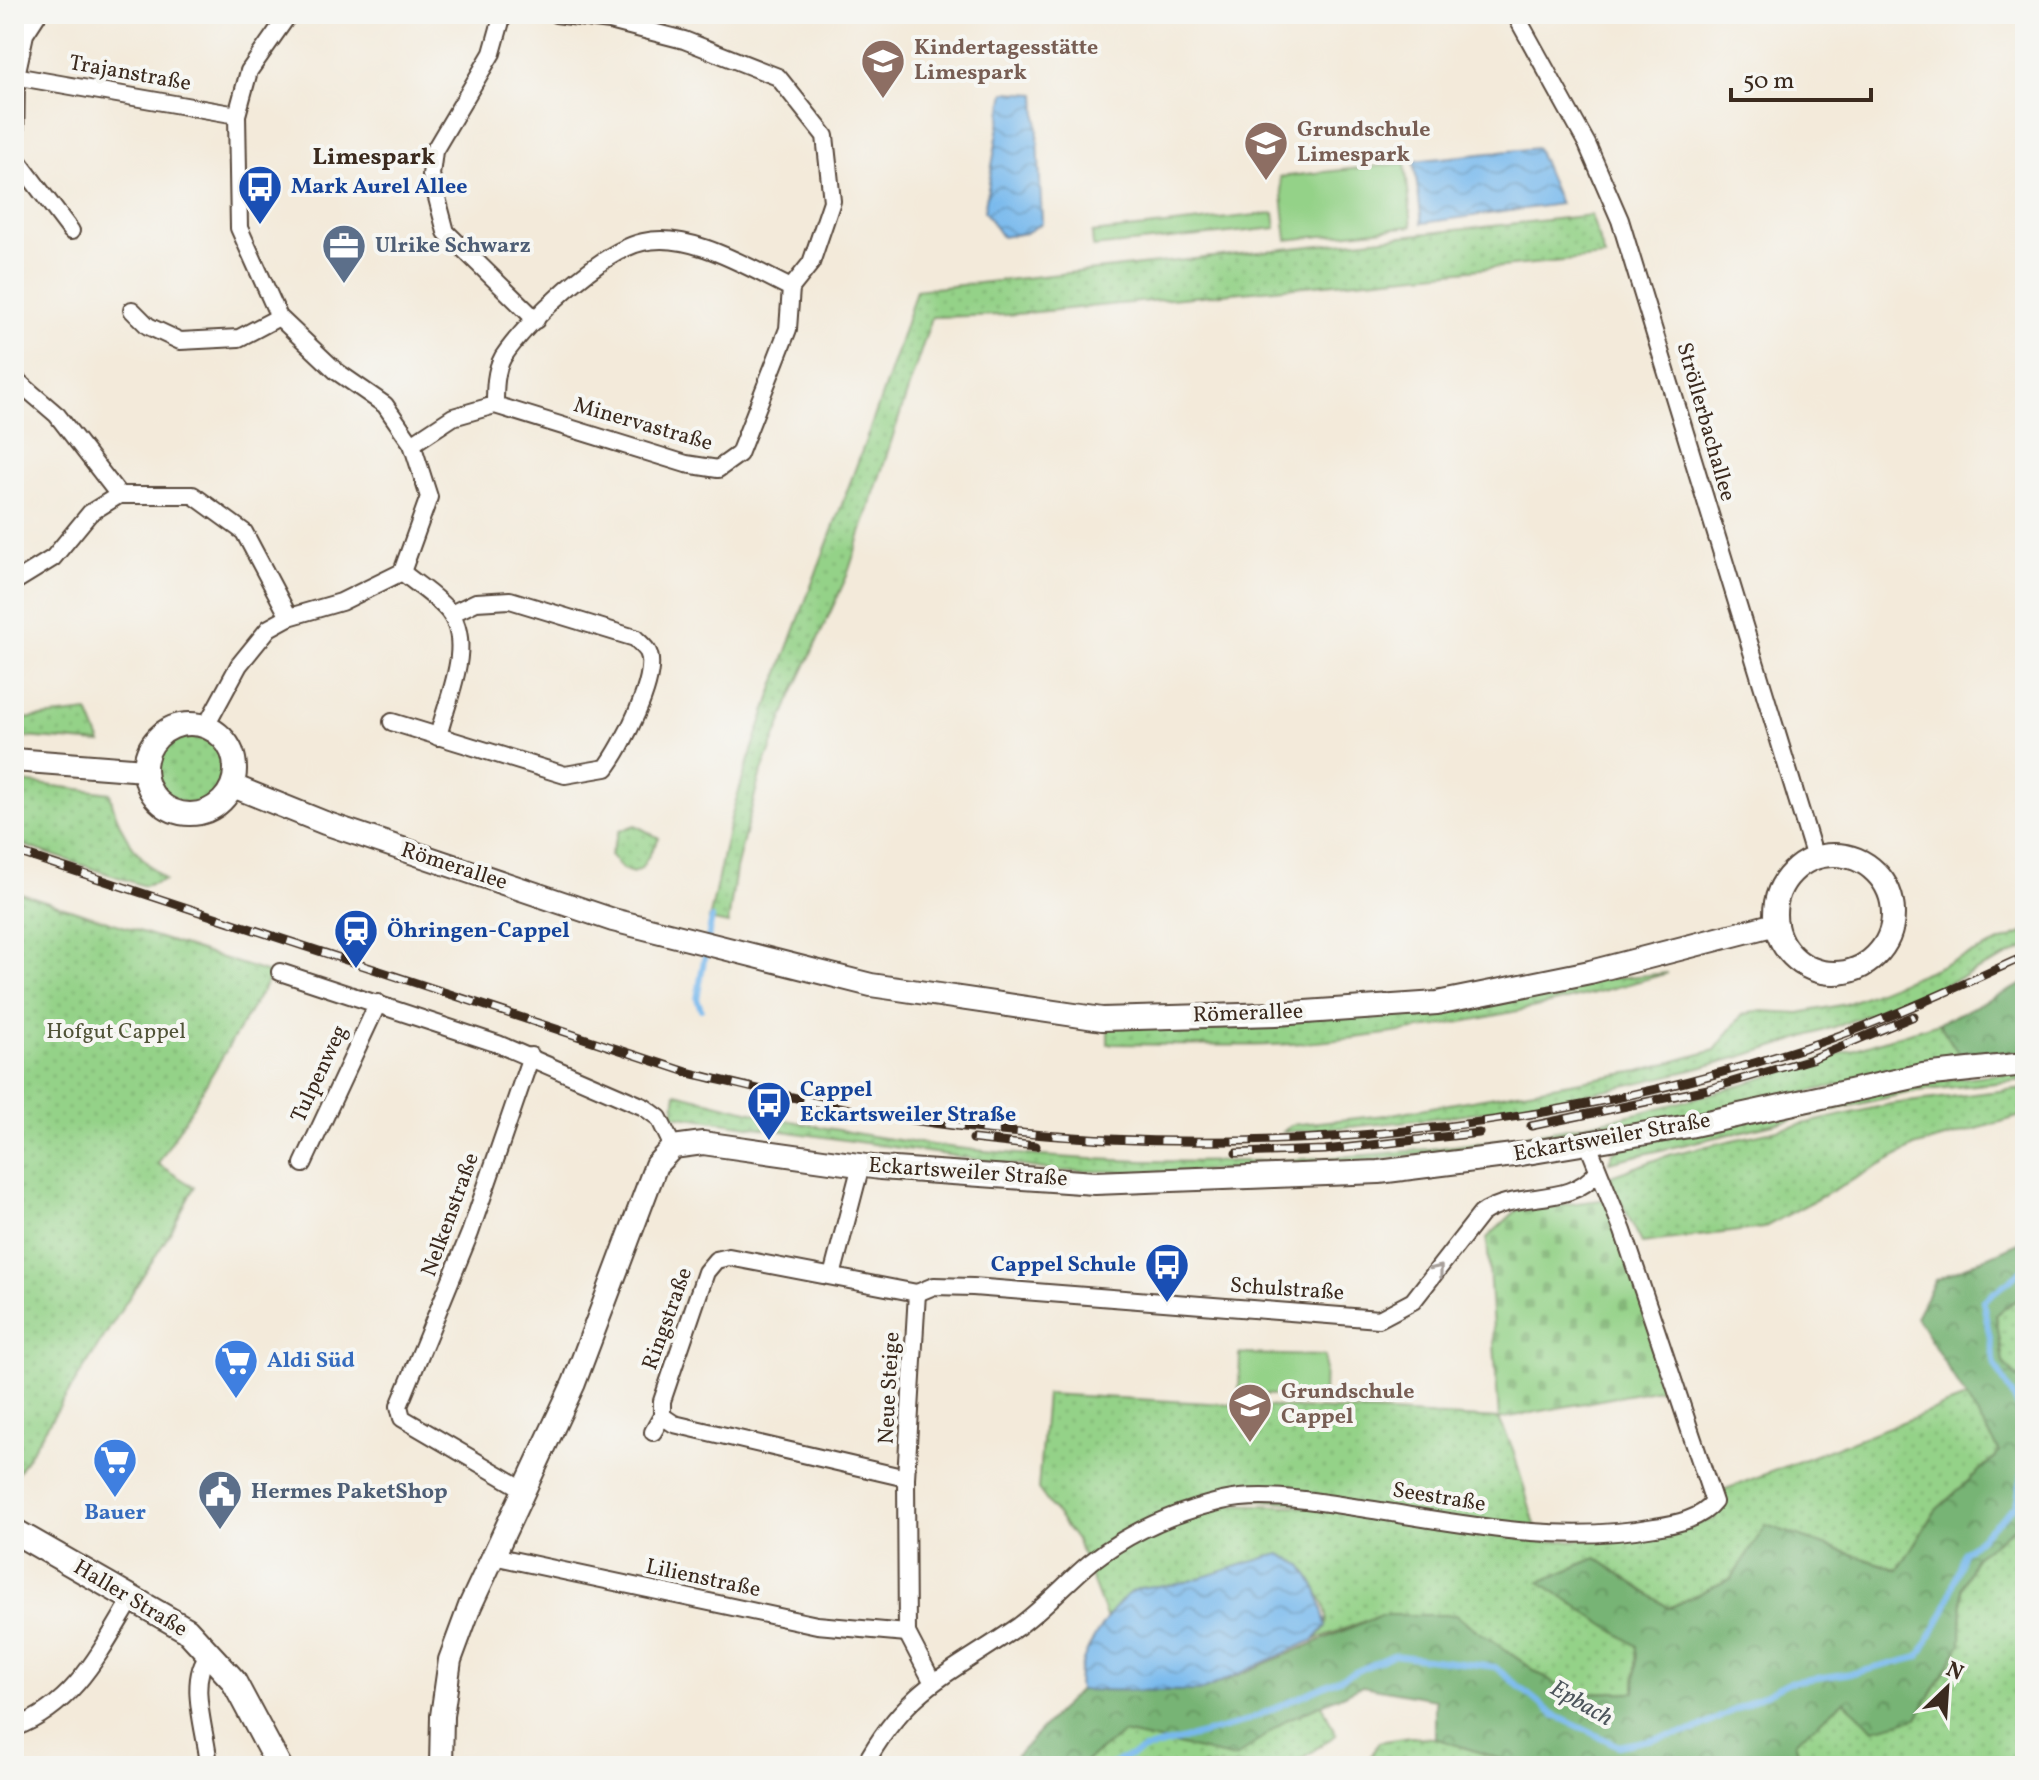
<svg xmlns="http://www.w3.org/2000/svg" width="2039" height="1780" font-family="Vollkorn,serif">
<style>
.grass{fill:url(#grass-dots);stroke:#687e53;stroke-width:2}
.forest{fill:url(#forest-crowns);stroke:#596f49;stroke-width:2}
.cemetery{fill:url(#cemetery-stones);stroke:#687e53;stroke-width:2}
.garden{fill:#94d288;stroke:#687e53;stroke-width:2}
.water{fill:url(#water-waves);stroke:#5a7286;stroke-width:2}
.lines{fill:none;stroke-linecap:round;stroke-linejoin:round}
.stream{stroke:#78b9ed;stroke-width:6}
.minor-casing{stroke:#57473a;stroke-width:20}
.tertiary-casing{stroke:#57473a;stroke-width:26}
.secondary-casing{stroke:#57473a;stroke-width:28}
.minor{stroke:#fff;stroke-width:16}
.tertiary{stroke:#fff;stroke-width:22}
.secondary{stroke:#fff;stroke-width:24}
.rail-casing{stroke:#3b2a1e;stroke-width:9}
.rail{stroke:#f6f6f2;stroke-width:6;stroke-dasharray:18;stroke-linecap:butt}
.oneway{stroke:#a79f9a}
.labels{text-anchor:middle;dominant-baseline:central;stroke-width:8;stroke-linejoin:round;paint-order:stroke}
.education-label{font-size:22px;font-weight:bold;fill:#785e54;stroke:#f6f6f2;text-anchor:start}
.street-label{font-size:22px;fill:#3b2a1e;stroke:#f6f6f2}
.transit-label{font-size:22px;font-weight:bold;fill:#164399;stroke:#f6f6f2;text-anchor:start}
.service-label{font-size:22px;font-weight:bold;fill:#4e5e75;stroke:#f6f6f2;text-anchor:start}
.park-label{font-size:22px;fill:#515438;stroke:#f6f6f2}
.shop-label{font-size:22px;font-weight:bold;fill:#366cbe;stroke:#f6f6f2;text-anchor:start}
.neighbourhood-label{font-size:24px;font-weight:bold;fill:#3b2a1e;stroke:#f6f6f2}
.water-label{font-size:24px;font-style:italic;fill:#4d555c;stroke:#f6f6f2}
</style>
<defs>
<pattern id="grass-dots" width="8" height="8" patternUnits="userSpaceOnUse" patternTransform="scale(2)"><rect width="8" height="8" fill="#94d288"/><path d="M2 2h.1M6 6h.1" fill="none" stroke="#80b475" stroke-width="1.8" stroke-linecap="round"/></pattern>
<pattern id="forest-crowns" width="20" height="18" patternUnits="userSpaceOnUse" patternTransform="scale(2)"><rect width="20" height="18" fill="#77b474"/><path d="M2 6a3 3 0 1 1 6 0M12 15a3 3 0 1 1 6 0" fill="none" stroke="#63935f"/></pattern>
<pattern id="cemetery-stones" width="16" height="16" patternUnits="userSpaceOnUse" patternTransform="scale(2)"><rect width="16" height="16" fill="#94d288"/><path d="M2 7V4a2 2 0 0 1 4 0v3zM10 15v-3a2 2 0 0 1 4 0v3z" fill="#80b475"/></pattern>
<pattern id="water-waves" width="16" height="10" patternUnits="userSpaceOnUse" patternTransform="scale(2)"><rect width="16" height="10" fill="#78b9ed"/><path d="M0 5q4-4 8 0t8 0" fill="none" stroke="#6497bf"/></pattern>
</defs>
<rect width="100%" height="100%" fill="#f6f6f2"/>
<filter id="ink" filterUnits="userSpaceOnUse"><feTurbulence type="fractalNoise" baseFrequency=".0125" numOctaves="2"/><feDisplacementMap in="SourceGraphic" scale="16" xChannelSelector="R" yChannelSelector="G"/><feConvolveMatrix kernelMatrix="1 2 1 2 8 2 1 2 1" color-interpolation-filters="sRGB"/></filter>
<filter id="wash" filterUnits="userSpaceOnUse"><feTurbulence type="fractalNoise" baseFrequency=".006" numOctaves="4" result="noise"/><feDisplacementMap in="SourceGraphic" scale="32" xChannelSelector="R" yChannelSelector="G"/><feGaussianBlur stdDeviation="1.8" result="paint"/><feColorMatrix in="noise" values="0 0 0 0 0 0 0 0 0 0 0 0 0 0 0 0 0 1.4 0 .05"/><feComposite in="paint" operator="in"/></filter>
<g filter="url(#wash)">
<rect width="100%" height="100%" fill="#f3eada"/>
<g class="grass">
<path d="M 1591,215 L 1605,257 L 1006,315 L 932,317 L 847,576 L 790,700 L 759,779 L 736,869 L 728,924 L 709,920 C 718,882 724,843 734,807 C 787,632 864,465 916,290 Z"/>
<polygon points="88,712 101,743 14,736 14,720"/>
<circle cx="191" cy="770" r="33"/>
<path d="M 14,781 L 110,793 C 116,828 137,857 165,880 L 144,886 L 14,842 Z"/>
<polygon points="635,825 659,838 641,869 633,873 622,869 610,855 619,831"/>
<polygon points="14,891 272,974 158,1164 194,1187 172,1230 14,1478"/>
<path d="M 2025,932 L 2025,948 C 1785,1064 1547,1115 1283,1132 L 1291,1125 L 1386,1115 L 1639,1071 L 1715,1050 L 1742,1015 L 1759,1011 L 1799,1013 L 1846,1004 Z"/>
<path d="M 1668,973 C 1547,1008 1417,1035 1291,1044 C 1231,1048 1169,1044 1108,1044 L 1108,1026 Z"/>
<path d="M 1939,1023 L 1962,1059 L 1629,1130 L 1348,1163 L 1181,1172 L 1057,1171 L 673,1115 L 676,1093 C 724,1105 772,1118 821,1127 C 1074,1176 1365,1173 1617,1118 C 1726,1093 1832,1055 1939,1023 Z"/>
<polygon points="2025,1071 2025,1080 1916,1091 1609,1162 1613,1152 1631,1144 1890,1086"/>
<polygon points="2025,1088 2025,1115 1914,1147 1763,1228 1642,1243 1608,1177 1672,1154 1891,1104"/>
<polygon points="2017,1299 2025,1300 2025,1384 2003,1363 1996,1315"/>
<polygon points="1046,1394 1499,1419 1512,1447 1536,1528 1225,1496 1085,1560 1077,1542 1038,1489"/>
<path d="M 1968,1397 L 2000,1452 L 1932,1515 L 1898,1570 L 1766,1526 L 1732,1578 L 1669,1608 L 1596,1558 L 1541,1582 L 1637,1646 L 1635,1692 L 1567,1693 L 1455,1615 L 1381,1615 L 1314,1640 C 1318,1636 1325,1630 1326,1625 C 1332,1608 1310,1579 1302,1565 L 1212,1575 L 1176,1585 L 1139,1588 L 1107,1619 L 1088,1569 L 1137,1536 L 1226,1504 L 1321,1507 L 1539,1542 L 1640,1537 L 1715,1519 L 1718,1492 Z"/>
<polygon points="2025,1520 2025,1766 1802,1766 1795,1742 1844,1701 1961,1644 1962,1588 1975,1557"/>
<polygon points="1322,1704 1336,1735 1291,1766 1079,1766 1123,1733 1235,1757 1286,1720"/>
<polygon points="1410,1737 1435,1738 1522,1766 1365,1766 1379,1742"/>
</g>
<g class="forest">
<polygon points="2025,983 2025,1051 1962,1059 1939,1023"/>
<polygon points="2025,1240 2025,1300 2017,1299 1996,1315 2003,1363 2025,1384 2025,1520 1975,1557 1962,1588 1961,1644 1917,1718 1874,1729 1844,1701 1795,1742 1802,1766 1522,1766 1435,1738 1435,1699 1362,1686 1286,1720 1235,1758 1123,1733 1079,1766 1013,1766 1017,1755 1079,1690 1200,1691 1381,1615 1455,1615 1567,1693 1635,1692 1637,1646 1540,1582 1596,1558 1669,1608 1732,1578 1766,1525 1898,1570 1936,1510 2000,1452 1916,1317 1935,1280"/>
</g>
<polygon class="cemetery" points="1609,1199 1675,1386 1499,1419 1487,1238 1517,1210"/>
<g class="garden">
<polygon points="1405,163 1412,226 1287,240 1280,177"/>
<polygon points="1274,213 1276,228 1093,247 1092,233"/>
<polygon points="1240,1354 1325,1356 1324,1396 1239,1394"/>
</g>
<g class="water">
<polygon points="1005,92 1036,94 1042,223 1026,233 1002,237 984,211"/>
<polygon points="1537,148 1560,204 1422,223 1414,161"/>
<path d="M 1280,1554 L 1302,1565 L 1318,1592 L 1326,1626 L 1314,1640 L 1200,1691 L 1079,1690 C 1072,1664 1112,1602 1135,1590 C 1146,1584 1165,1587 1178,1584 C 1212,1576 1245,1562 1280,1554 Z"/>
</g>
<g class="lines">
<g class="stream">
<polyline points="708,938 712,918"/>
<polyline points="701,1009 697,999 706,949"/>
<polyline points="2025,1268 1983,1301 1995,1365 2025,1418"/>
<polyline points="1108,1766 1144,1750 1239,1724 1393,1655 1495,1667 1554,1715 1619,1746 1693,1731 1789,1682 1859,1672 1919,1657 1945,1609 1964,1552 2016,1505 2025,1462"/>
</g>
</g>
</g>
<g filter="url(#ink)">
<g class="lines">
<g class="minor-casing">
<g id="minor">
<polyline points="38,14 25,34 16,76 15,157 71,231"/>
<polyline points="503,14 492,53 434,151 431,175 446,232 536,320"/>
<polyline points="556,14 610,21 684,40 778,77 825,136 832,201 811,263 791,288"/>
<polyline points="1515,14 1587,144 1620,220 1815,858"/>
<polyline points="14,76 237,115"/>
<polyline points="132,310 148,326 180,341 239,338 279,317"/>
<polyline points="14,378 57,415 119,495"/>
<path d="M 495,405 C 495,389 495,371 503,357 C 526,322 601,251 643,242 C 691,231 749,268 791,288"/>
<polyline points="412,444 453,417 495,405 686,464 718,469 739,454 788,329 791,288"/>
<path d="M 402,572 C 416,584 439,598 450,613 C 474,647 446,701 438,737"/>
<polyline points="14,582 53,558 90,513 119,495 193,495 244,532 289,617"/>
<path d="M 392,722 L 565,775 L 606,768 C 621,749 660,676 648,652 C 646,648 639,642 635,638 L 510,600 L 476,602 L 451,614"/>
<polyline points="206,726 239,665 269,628 289,617 341,602 402,572 429,497 412,444 385,405 336,371 279,317 239,228 237,115 249,71 289,14"/>
<polyline points="280,972 498,1044 644,1107 659,1118 673,1147"/>
<polyline points="303,1164 378,1003"/>
<polyline points="832,1276 861,1165"/>
<path d="M 917,1293 L 934,1286 L 973,1287 L 1379,1319 L 1413,1301 L 1481,1214 C 1516,1189 1569,1208 1597,1172"/>
<polyline points="917,1293 906,1478 907,1633 932,1681"/>
<polyline points="662,1416 674,1424 906,1478"/>
<polyline points="653,1432 662,1416 662,1401 706,1272 716,1260 729,1257 917,1293"/>
<polyline points="525,1490 402,1418 399,1406 470,1233 531,1056"/>
<polyline points="493,1556 817,1625 907,1633"/>
<path d="M 14,1728 C 75,1705 100,1652 132,1599"/>
<path d="M 209,1766 C 207,1733 186,1681 209,1654"/>
<path d="M 864,1766 C 907,1687 950,1674 1019,1626 C 1045,1607 1067,1582 1091,1562 C 1129,1532 1176,1512 1222,1501 C 1264,1491 1318,1502 1361,1508 C 1461,1523 1554,1545 1655,1527 C 1676,1524 1701,1519 1714,1502 L 1623,1231 L 1587,1142"/>
</g>
</g>
<g class="tertiary-casing">
<g id="tertiary">
<circle cx="190" cy="769" r="45"/>
<polyline points="14,760 145,770"/>
<polyline points="233,786 325,823 613,920 871,985 1102,1019 1276,1014 1437,1003 1590,972 1776,924"/>
<circle cx="1834" cy="914" r="59"/>
<polyline points="441,1766 442,1716 450,1660 470,1606 574,1383 656,1165 673,1147 703,1143 880,1168 1095,1183 1379,1172 1521,1154 1689,1126 1923,1075 2025,1064"/>
</g>
</g>
<g class="secondary-casing">
<polyline id="secondary" points="14,1531 187,1630 233,1680 279,1766"/>
</g>
<use href="#minor" class="minor"/>
<use href="#tertiary" class="tertiary"/>
<use href="#secondary" class="secondary"/>
<g class="rail-casing">
<g id="rail">
<path d="M 14,851 L 690,1073 C 762,1090 833,1108 905,1119 C 1204,1164 1515,1141 1803,1048 C 1878,1024 1953,989 2025,956"/>
<polyline points="1531,1126 1708,1089 1811,1059 1914,1016"/>
<polyline points="973,1139 1036,1146"/>
<polyline points="1236,1153 1325,1150 1479,1133"/>
</g>
</g>
<use href="#rail" class="rail"/>
</g>
<defs><path id="oneway-chevron" d="M-2-3.5L2.5 0L-2 3.5" fill="none" stroke-width="1.6" stroke-linecap="round" stroke-linejoin="round" transform="scale(2)"/></defs>
<use class="oneway" href="#oneway-chevron" transform="translate(1438 1270) rotate(-51)"/>
</g>
<defs>
<g id="school-pin" transform="scale(2.3)"><path d="M0 17L-7.5 6A9.5 9.5 0 1 1 7.5 6Z" fill="#8d6e63" stroke="#f6f6f2"/><path d="M0-5L7-2L0 1L-7-2ZM-4 1L0 2.5L4 1V4Q0 6-4 4Z" fill="#fff"/></g>
<g id="bus-pin" transform="scale(2.3)"><path d="M0 17L-7.5 6A9.5 9.5 0 1 1 7.5 6Z" fill="#1a4fb4" stroke="#f6f6f2"/><path d="M-5-6H5V4H4V6H2V4H-2V6H-4V4H-5ZM-3.5-4V0h7V-4ZM-3.5 1.2v1.5H-2V1.2ZM2 1.2v1.5H3.5V1.2Z" fill="#fff"/></g>
<g id="office-pin" transform="scale(2.3)"><path d="M0 17L-7.5 6A9.5 9.5 0 1 1 7.5 6Z" fill="#5c6f8a" stroke="#f6f6f2"/><path d="M-6-3h4V-5.5h4V-3h4V5H-6ZM-1-4.5V-3h2v-1.5ZM-6 0V1H6V0Z" fill="#fff"/></g>
<g id="station-pin" transform="scale(2.3)"><path d="M0 17L-7.5 6A9.5 9.5 0 1 1 7.5 6Z" fill="#1a4fb4" stroke="#f6f6f2"/><path d="M-3-6H3Q5-6 5-4V2Q5 4 3 4L4.5 6H3L1.5 4h-3L-3 6H-4.5L-3 4Q-5 4-5 2V-4Q-5-6-3-6ZM-3.5-4v3h7v-3ZM-3.5 1v1.5H-2V1ZM2 1v1.5H3.5V1Z" fill="#fff"/></g>
<g id="supermarket-pin" transform="scale(2.3)"><path d="M0 17L-7.5 6A9.5 9.5 0 1 1 7.5 6Z" fill="#3f7fe0" stroke="#f6f6f2"/><path d="M-6-5.5h2.5l.6 2H6L4.5 2H-2.5L-4.4-4H-6ZM-1.5 3.2a1.3 1.3 0 1 0 .1 0ZM3 3.2a1.3 1.3 0 1 0 .1 0Z" fill="#fff"/></g>
<g id="civic-pin" transform="scale(2.3)"><path d="M0 17L-7.5 6A9.5 9.5 0 1 1 7.5 6Z" fill="#5c6f8a" stroke="#f6f6f2"/><path d="M-.6-6.5H3V-4.5H.6V-3L4-1V1h2V6H-6V1h2V-1L-.6-3ZM-1.2 2.5V6h2.4V2.5Z" fill="#fff"/></g>
</defs>
<g fill-rule="evenodd">
<use href="#school-pin" x="883" y="61"/>
<use href="#school-pin" x="1266" y="143"/>
<use href="#bus-pin" x="260" y="187"/>
<use href="#office-pin" x="344" y="246"/>
<use href="#station-pin" x="356" y="931"/>
<use href="#bus-pin" x="769" y="1103"/>
<use href="#bus-pin" x="1167" y="1265"/>
<use href="#supermarket-pin" x="236" y="1361"/>
<use href="#school-pin" x="1250" y="1405"/>
<use href="#supermarket-pin" x="115" y="1460"/>
<use href="#civic-pin" x="220" y="1492"/>
</g>
<g class="labels">
<g class="education-label">
<text x="914" y="48">Kindertagesstätte<tspan x="914" dy="25">Limespark</tspan></text>
<text x="1297" y="130">Grundschule<tspan x="1297" dy="25">Limespark</tspan></text>
<text x="1281" y="1392">Grundschule<tspan x="1281" dy="25">Cappel</tspan></text>
</g>
<g class="street-label">
<text transform="translate(130 74) rotate(10)">Trajanstraße</text>
<text transform="translate(1705 422) rotate(74)">Ströllerbachallee</text>
<text transform="translate(643 425) rotate(16)">Minervastraße</text>
<text transform="translate(454 867) rotate(18)">Römerallee</text>
<text transform="translate(1248 1014) rotate(-2)">Römerallee</text>
<text transform="translate(320 1074) rotate(-65)">Tulpenweg</text>
<text transform="translate(1612 1138) rotate(-10)">Eckartsweiler Straße</text>
<text transform="translate(968 1173) rotate(4)">Eckartsweiler Straße</text>
<text transform="translate(451 1215) rotate(-70)">Nelkenstraße</text>
<text transform="translate(1287 1290) rotate(4)">Schulstraße</text>
<text transform="translate(668 1319) rotate(-70)">Ringstraße</text>
<text transform="translate(890 1388) rotate(-87)">Neue Steige</text>
<text transform="translate(1439 1498) rotate(9)">Seestraße</text>
<text transform="translate(703 1579) rotate(12)">Lilienstraße</text>
<text transform="translate(130 1599) rotate(31)">Haller Straße</text>
</g>
<g class="transit-label">
<text x="291" y="187">Mark Aurel Allee</text>
<text x="387" y="931">Öhringen-Cappel</text>
<text x="800" y="1090">Cappel<tspan x="800" dy="25">Eckartsweiler Straße</tspan></text>
<text x="1136" y="1265" text-anchor="end">Cappel Schule</text>
</g>
<g class="service-label">
<text x="375" y="246">Ulrike Schwarz</text>
<text x="251" y="1492">Hermes PaketShop</text>
</g>
<g class="park-label">
<text x="116" y="1032">Hofgut Cappel</text>
</g>
<g class="shop-label">
<text x="267" y="1361">Aldi Süd</text>
<text x="115" y="1513" text-anchor="middle">Bauer</text>
</g>
<g class="neighbourhood-label">
<text x="374" y="158">Limespark</text>
</g>
<g class="water-label">
<text transform="translate(1581 1704) rotate(30)">Epbach</text>
</g>
</g>
<rect width="2039" height="1780" fill="none" stroke="#f6f6f2" stroke-width="48"/>
<g transform="translate(1947 1688) rotate(25)" stroke="#f6f6f2" stroke-width="6" paint-order="stroke">
<path d="M0-6L14 30L0 20L-14 30Z" fill="#3b2a1e"/>
<text y="-12" font-size="22" font-weight="bold" text-anchor="middle" fill="#3b2a1e">N</text>
</g>
<path d="M1731 88v12h140v-12" fill="none" stroke="#3b2a1e" stroke-width="4"/>
<text x="1743" y="88" font-size="24" fill="#3b2a1e" stroke="#f6f6f2" stroke-width="6" paint-order="stroke">50 m</text>
</svg>
